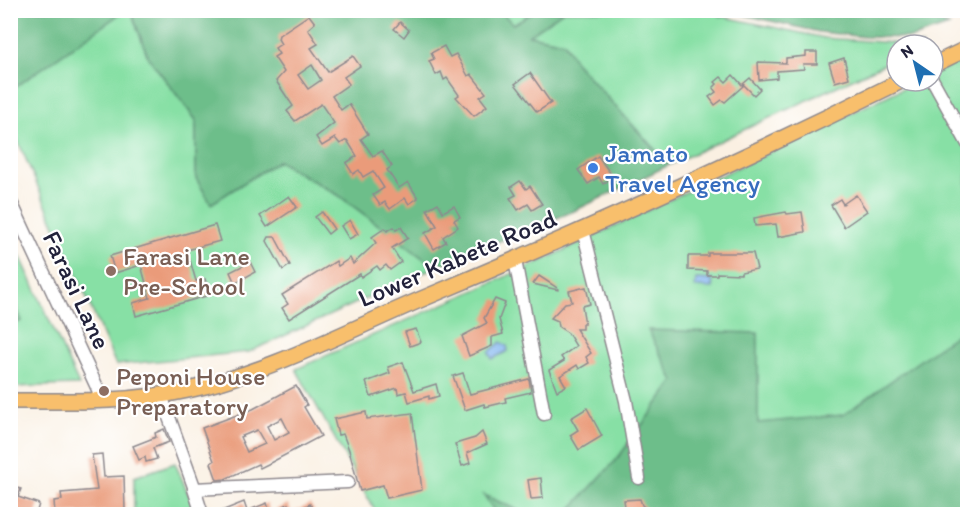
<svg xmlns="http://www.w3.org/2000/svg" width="978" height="525" font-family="Itim,sans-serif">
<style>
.green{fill:#87e0a5;stroke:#548170;stroke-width:1.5}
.forest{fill:#6dbe8a;stroke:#487062;stroke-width:1.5}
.water{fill:#81b6ef;stroke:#526c95;stroke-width:1.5}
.building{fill:#ea9b7a;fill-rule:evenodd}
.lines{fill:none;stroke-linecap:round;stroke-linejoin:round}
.minor-casing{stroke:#8e898e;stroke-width:15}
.major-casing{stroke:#8e898e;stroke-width:18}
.minor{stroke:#fff;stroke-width:12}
.major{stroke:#f8bf6c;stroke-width:15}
.shop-dot{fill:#3f7fe0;stroke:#fff;stroke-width:2}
.education-dot{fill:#8d6e63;stroke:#fff;stroke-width:2}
.labels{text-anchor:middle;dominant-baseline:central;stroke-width:4.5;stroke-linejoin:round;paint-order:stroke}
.shop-label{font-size:26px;fill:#366cbe;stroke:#fff;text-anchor:start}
.education-label{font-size:26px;fill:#785e54;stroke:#fff;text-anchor:start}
.street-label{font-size:26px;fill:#22223b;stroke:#fff}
</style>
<rect width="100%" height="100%" fill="#fff"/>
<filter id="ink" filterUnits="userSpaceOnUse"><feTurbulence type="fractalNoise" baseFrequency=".0167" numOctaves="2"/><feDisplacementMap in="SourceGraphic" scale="12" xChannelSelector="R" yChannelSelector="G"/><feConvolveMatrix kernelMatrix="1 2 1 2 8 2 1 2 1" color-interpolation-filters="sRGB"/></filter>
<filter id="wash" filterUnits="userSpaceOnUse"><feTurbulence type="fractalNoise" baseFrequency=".008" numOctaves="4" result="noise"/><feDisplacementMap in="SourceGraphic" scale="24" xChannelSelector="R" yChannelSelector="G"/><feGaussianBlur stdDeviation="1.35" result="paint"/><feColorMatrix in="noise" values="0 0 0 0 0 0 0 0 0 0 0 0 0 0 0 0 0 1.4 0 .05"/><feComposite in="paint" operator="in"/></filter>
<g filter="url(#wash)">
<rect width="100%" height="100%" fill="#faf0e2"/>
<g class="green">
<polygon points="716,10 720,16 825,38 923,45 897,45 897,58 669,165 576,63 564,42 528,35 563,11"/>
<polygon points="124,11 131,11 148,57 196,120 196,178 211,204 278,161 338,195 435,267 249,352 116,365 11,125 10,90"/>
<polygon points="499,11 535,11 513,25"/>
<polygon points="967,57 967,514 377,514 296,369 548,258 918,81 933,81 933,74"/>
<polygon points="11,236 79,385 11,387"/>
<polygon points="175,463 197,514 134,514 134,477"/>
</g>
<g class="forest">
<polygon points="11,10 124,10 124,11 11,90"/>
<polygon points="499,10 513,24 535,11 563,11 529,35 564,42 576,63 669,165 574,211 435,267 338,195 278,161 211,204 196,178 196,120 148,57 131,11"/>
<polygon points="726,11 908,11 949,26 912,38 865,37 819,32"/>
<polygon points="11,293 22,321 11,325 10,325"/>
<polygon points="967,327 967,514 566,514 617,459 674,381 648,330 758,333 758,423 843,415"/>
<polygon points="484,495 526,514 496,514"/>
</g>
<g class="water">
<polygon points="696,279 712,280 713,288 695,287"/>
<polygon points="501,342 507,346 508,351 492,359 489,352"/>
</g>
<g id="blocks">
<g class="building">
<path d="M 309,15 L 315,23 L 308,29 L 318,44 L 311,48 L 328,72 L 353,56 L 360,66 L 344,77 L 349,84 L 332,96 L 341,110 L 349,104 L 368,134 L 361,139 L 373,156 L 382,151 L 392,166 L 387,170 L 399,188 L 408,182 L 418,198 L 409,204 L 405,198 L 390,209 L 385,202 L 380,205 L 373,195 L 384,188 L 373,171 L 363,177 L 359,170 L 353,174 L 346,163 L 357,156 L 347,140 L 340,144 L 335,138 L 322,146 L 316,137 L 334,123 L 321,104 L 295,121 L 287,111 L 293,106 L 276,81 L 284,72 L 274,57 L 279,54 L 275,48 L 281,44 L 278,39 L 279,35 ZM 312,65 L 321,80 L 308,89 L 298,75 Z"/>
<polygon points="400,22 409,30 404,37 394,29"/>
<polygon points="444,46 450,57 456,54 468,76 471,74 486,93 480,97 487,106 474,116 456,97 459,95 447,78 444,80 441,72 436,75 429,61 434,59 431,53"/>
<polygon points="806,52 817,52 817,64 803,64 804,69 777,71 777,78 759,80 758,62 786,63 786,58 806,56"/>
<polygon points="844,58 849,78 835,82 829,63"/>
<polygon points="530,73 551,103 537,112 515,84"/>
<polygon points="733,75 743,86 725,102 722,100 715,105 709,97 716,92 713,88 717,84 715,82 721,77 726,82"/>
<polygon points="750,78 760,89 754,95 743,84"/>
<polygon points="598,156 613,177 603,184 599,177 588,184 578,170"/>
<polygon points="520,181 526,189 530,186 542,204 532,210 528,204 518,210 510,198 516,195 511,187"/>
<polygon points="856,195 867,211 844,227 831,205 840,199 843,204"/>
<polygon points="289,196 297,207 267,227 260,216"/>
<polygon points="438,203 443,212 454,206 460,217 454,220 458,227 443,237 446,242 434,249 425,233 437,226 427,209"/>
<polygon points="322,212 334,229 328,234 315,217"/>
<polygon points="786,212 787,214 802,212 805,232 778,237 776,224 755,226 754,218"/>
<polygon points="350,220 358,234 349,239 341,226"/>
<polygon points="215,225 220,241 187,250 196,281 205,279 210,295 136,316 133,303 150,298 141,265 115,273 110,256"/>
<polygon points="394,227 396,230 401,227 408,238 392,248 401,262 390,270 386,265 380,270 377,266 361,277 360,274 289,319 282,308 288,304 282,295 336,261 338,266 350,258 353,264 376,243 372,237 385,228 387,231"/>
<polygon points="269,237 275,237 290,265 283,270 267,241"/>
<polygon points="708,253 753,253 757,269 741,272 741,274 717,273 717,275 707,275 707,271 688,270 688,256 708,256"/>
<polygon points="250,262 255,272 235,283 230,272"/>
<polygon points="539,276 559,289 558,290 533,284"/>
<polygon points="586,287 590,304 582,306 585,324 582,324 582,329 576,329 591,353 586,357 589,363 579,369 577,365 560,376 566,386 557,391 549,370 564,361 561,357 576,346 568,333 559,327 558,321 551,318 565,303 572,302 569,291"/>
<polygon points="495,299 505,303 499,319 503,334 492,337 492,346 469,356 462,336 487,323 484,318"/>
<polygon points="416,329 421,342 410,346 405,332"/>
<polygon points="403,362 414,391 436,384 439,396 429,399 429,396 409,402 406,392 398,394 397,388 371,397 366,382 390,373 388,367"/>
<polygon points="463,373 470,394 529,379 531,392 505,398 506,402 485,407 484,404 465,410 453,376"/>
<path d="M 296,386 L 307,405 L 304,407 L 321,436 L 270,463 L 260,468 L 258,464 L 225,479 L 217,480 L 211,463 L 214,461 L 202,428 L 253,409 ZM 282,418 L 289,432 L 274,440 L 267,426 ZM 257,430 L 265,444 L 247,452 L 240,437 Z"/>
<polygon points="587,408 602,436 579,450 570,435 578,430 571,418"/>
<polygon points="366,412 367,419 412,413 422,490 387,498 383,485 360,491 349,450 343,434 338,435 334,419"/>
<polygon points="164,429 169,442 153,448 157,459 146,462 145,457 139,460 133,446 156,437 155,433"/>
<polygon points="482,432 487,444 467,453 470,463 462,466 455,444 475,438"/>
<polygon points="102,454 104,477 124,476 125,511 55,514 54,501 62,500 61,493 97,490 92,455"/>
<polygon points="541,478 543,498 531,499 528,480"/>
<polygon points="10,486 21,489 18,497 39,504 36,514 10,514"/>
<polygon points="640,499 642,505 652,514 619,514 625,507 624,500"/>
<polygon points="244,502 247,511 267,503 270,513 288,504 292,513 310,504 316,514 214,514"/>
</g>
</g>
</g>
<g filter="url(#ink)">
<use href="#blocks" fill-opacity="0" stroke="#8e898e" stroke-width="1.5"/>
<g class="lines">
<g class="minor-casing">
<g id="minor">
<polyline points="933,81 968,144"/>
<polyline points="10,200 102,398"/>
<polyline points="583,230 626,401 639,478"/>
<polyline points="515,260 544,414"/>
<polyline points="161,395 197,495"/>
<polyline points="202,514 194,489 348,482"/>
</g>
</g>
<g class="major-casing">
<g id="major">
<polyline points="933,65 968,48"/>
<path d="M 10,401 C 68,401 131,403 188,390 C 272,372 350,329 429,296 C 589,229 746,158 901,81"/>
</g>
</g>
<use href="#minor" class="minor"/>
<use href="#major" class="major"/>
</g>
</g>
<circle class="shop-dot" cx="593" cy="168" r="6"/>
<g class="education-dot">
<circle cx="111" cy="271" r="6"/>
<circle cx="104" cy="391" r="6"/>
</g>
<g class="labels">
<g class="shop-label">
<text x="605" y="153">Jamato<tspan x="605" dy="30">Travel Agency</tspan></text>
</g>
<g class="education-label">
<text x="123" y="256">Farasi Lane<tspan x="123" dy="30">Pre-School</tspan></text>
<text x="116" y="376">Peponi House<tspan x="116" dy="30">Preparatory</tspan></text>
</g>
<g class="street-label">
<text transform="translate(457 258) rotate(-23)">Lower Kabete Road</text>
<text transform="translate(77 290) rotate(65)">Farasi Lane</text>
</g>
</g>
<rect width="978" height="525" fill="none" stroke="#fff" stroke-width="36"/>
<g transform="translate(915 63) rotate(325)"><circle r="28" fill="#ffffff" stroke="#a7a7b1" stroke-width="1.5"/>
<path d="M0-4.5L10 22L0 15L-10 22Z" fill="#1f6fb2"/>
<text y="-9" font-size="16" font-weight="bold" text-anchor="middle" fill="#22223b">N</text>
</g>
</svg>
